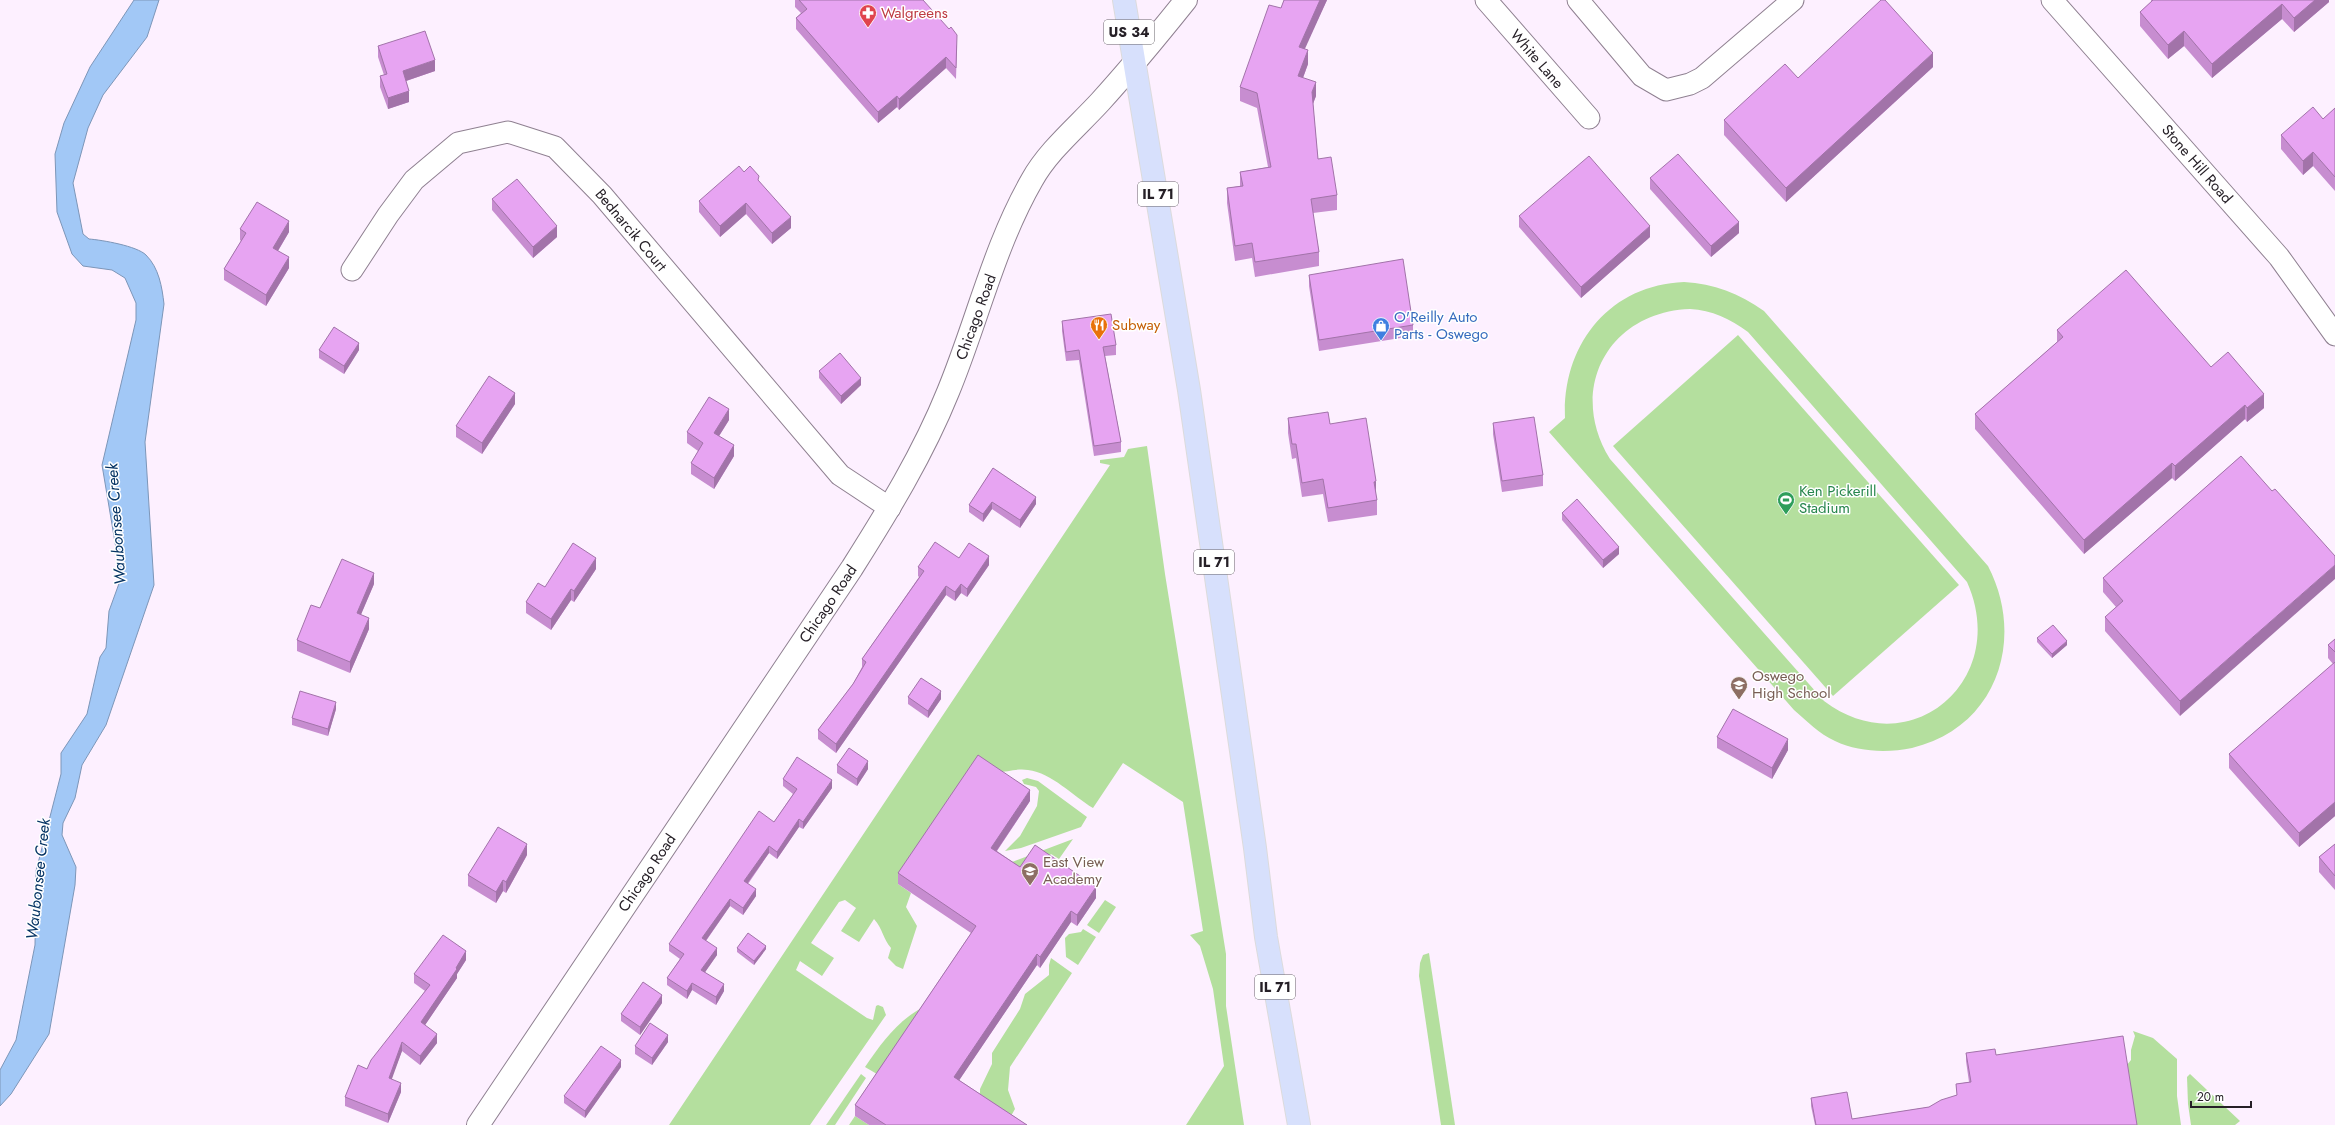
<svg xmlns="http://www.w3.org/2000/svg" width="2335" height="1125" font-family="Jost,sans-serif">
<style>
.green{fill:#b4df9e;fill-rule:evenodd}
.water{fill:#a2c8f6;stroke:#7d96b8}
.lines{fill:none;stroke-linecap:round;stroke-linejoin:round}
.street-casing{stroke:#8f8091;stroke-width:23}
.secondary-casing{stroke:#8f8091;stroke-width:24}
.primary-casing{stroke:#dcdbdc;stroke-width:24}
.street{stroke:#fff;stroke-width:21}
.secondary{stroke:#fff;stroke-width:22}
.primary{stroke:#d7e0fc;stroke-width:22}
.wall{fill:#c78dd0}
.shaded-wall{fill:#a273a9}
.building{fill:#e7a4f2;stroke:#a273a9}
.labels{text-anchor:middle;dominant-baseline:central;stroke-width:3;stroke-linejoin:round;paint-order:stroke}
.shield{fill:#fff;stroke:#676368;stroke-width:1}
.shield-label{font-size:14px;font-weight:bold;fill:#262027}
.health-label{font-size:15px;fill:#be3a42;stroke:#fff;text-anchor:start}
.street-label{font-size:15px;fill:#262027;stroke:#fff}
.shop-label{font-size:15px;fill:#366cbe;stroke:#fff;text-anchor:start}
.food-label{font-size:15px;fill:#c56008;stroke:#fff;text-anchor:start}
.leisure-label{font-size:15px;fill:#27864d;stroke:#fff;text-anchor:start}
.education-label{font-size:15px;fill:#785e54;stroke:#fff;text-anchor:start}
.water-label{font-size:16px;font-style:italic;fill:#063464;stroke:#fff}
</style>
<rect width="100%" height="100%" fill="#fdf0ff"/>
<g class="green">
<path d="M 1684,282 C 1714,284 1739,293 1764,311 L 1988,566 C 2026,639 1997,728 1912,748 C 1887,753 1858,752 1835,741 C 1819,734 1807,721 1794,710 L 1549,432 L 1565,418 C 1562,345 1609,285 1684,282 ZM 1690,309 C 1712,310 1730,319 1748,332 L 1967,582 C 2011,680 1910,766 1824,701 L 1610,459 C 1567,390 1608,312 1690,309 Z"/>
<polygon points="1738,335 1959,585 1833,696 1613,446"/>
<path d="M 1147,446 L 1165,574 L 1226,954 L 1226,1006 L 1244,1125 L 1186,1125 L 1224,1066 L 1213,989 L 1200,946 L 1190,935 L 1203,931 L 1183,802 L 1123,763 L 1093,808 C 1073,796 1052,773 1028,770 C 1018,768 1008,772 997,772 L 898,884 L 911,893 L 906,907 L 917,926 L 903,969 L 896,966 L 888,958 L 891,948 C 883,939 883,929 874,919 L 859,942 L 841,931 L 856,908 L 845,900 L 839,902 L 811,943 L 834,958 L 822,976 L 800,961 L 796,970 L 867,1018 L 873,1020 L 876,1006 L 878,1005 L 883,1007 L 886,1015 L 810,1125 L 669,1125 L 1110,465 L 1100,463 L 1100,460 L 1124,457 L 1128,449 Z"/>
<polygon points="1027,778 1038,781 1087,817 1081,827 1021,848 1005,851 1020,836 1037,806 1039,791 1036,787 1024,784 1022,780"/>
<polygon points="1073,839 1059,859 1051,854 1044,862 1020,878 1012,862"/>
<polygon points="1105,900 1116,907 1099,933 1087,925"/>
<polygon points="1083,929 1096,937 1078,965 1066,957 1065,938 1069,934 1081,932"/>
<polygon points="1429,953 1455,1125 1441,1125 1419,976 1420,963 1423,955"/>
<polygon points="1051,958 1072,973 1010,1067 1008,1090 1015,1109 1011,1116 980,1094 980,1089 992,1064 992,1053 1020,1009 1025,994 1049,975 1049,965"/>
<path d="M 925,1006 L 882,1077 L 865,1067 C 882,1042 898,1020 925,1006 Z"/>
<polygon points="2133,1031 2153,1038 2177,1059 2177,1096 2181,1125 2136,1125 2127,1065 2131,1060 2131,1050 2135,1036"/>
<polygon points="861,1074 866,1078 835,1125 826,1125"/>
<polygon points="2190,1074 2240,1121 2235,1125 2191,1125 2188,1104 2187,1077"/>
<polygon points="855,1116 869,1125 849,1125"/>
</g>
<path class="water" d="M 134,0 L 159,0 L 147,37 L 103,95 L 88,128 L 73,183 L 83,234 L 89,239 C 102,240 137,246 146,255 C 159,268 162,287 164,304 L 145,442 L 154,585 L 106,725 L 82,765 L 75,798 L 63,823 L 62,835 L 76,867 L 75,885 L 49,1034 L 11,1094 L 0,1106 L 0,1070 L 16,1040 L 35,945 L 36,871 L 61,774 L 61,753 L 87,714 L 100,657 L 106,648 L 109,611 L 121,578 L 102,465 L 136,320 L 136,303 L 125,278 L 112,270 L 83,266 L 72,254 L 57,212 L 55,154 L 64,123 L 90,67 Z"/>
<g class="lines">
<g class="street-casing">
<g id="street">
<polyline points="1486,0 1589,118"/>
<polyline points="1578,0 1642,76 1666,90 1690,84 1702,78 1793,0"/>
<polyline points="2052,0 2279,257 2335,335"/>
<polyline points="352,270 388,215 414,180 458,143 508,132 555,147 602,195 840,475 890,508"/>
</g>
</g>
<g class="secondary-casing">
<path id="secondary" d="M 478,1125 L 852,568 C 888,511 923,454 948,392 C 977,322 994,246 1032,180 C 1048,151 1077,127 1100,102 C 1130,69 1158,35 1186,0"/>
</g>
<g class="primary-casing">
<polyline id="primary" points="1124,0 1189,390 1255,848 1266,937 1299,1125"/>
</g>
<use href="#street" class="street"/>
<use href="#secondary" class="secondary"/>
<use href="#primary" class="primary"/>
</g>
<g class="wall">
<polygon points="795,0 923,0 957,46 956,79 946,68 899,110 897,107 878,123 796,29 796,18 801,13 795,7"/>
<polygon points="1284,0 1327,0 1304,49 1308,64 1303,78 1316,96 1313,104 1318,159 1337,195 1337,210 1313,213 1319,252 1319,266 1255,277 1252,258 1235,261 1227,203 1227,188 1240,186 1240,172 1268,167 1257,108 1240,101 1240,87 1281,8"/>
<polygon points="2151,0 2329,0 2329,2 2294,32 2282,19 2212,78 2184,46 2168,59 2140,26 2140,12 2151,2"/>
<polygon points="378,46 435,71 406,81 409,102 388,109 380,87 380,76 384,75 378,57"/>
<polygon points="1933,67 1786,202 1724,135 1724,120 1798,78"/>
<polygon points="2335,108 2335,191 2313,166 2303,175 2281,149 2281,135 2323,119"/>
<polygon points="744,172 759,181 791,228 772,244 746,214 720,237 699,212 699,201"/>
<polygon points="1650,178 1739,233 1711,257 1650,189"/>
<polygon points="492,199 557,237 533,258 492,210"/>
<polygon points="1519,216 1650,237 1581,298 1519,227"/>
<polygon points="240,229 289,232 278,251 289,268 266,306 224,280 224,269 241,241 240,240"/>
<polygon points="1309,275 1413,325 1413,336 1319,351 1309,286"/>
<polygon points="1062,321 1116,345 1116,355 1105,356 1121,442 1121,452 1094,456 1079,360 1066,361 1062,331"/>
<polygon points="2057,330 2211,367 2264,408 2247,422 2245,419 2175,481 2172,478 2084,554 1975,429 1975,414 2057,342"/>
<polygon points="319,350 359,350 344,374 319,358"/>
<polygon points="819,371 861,385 841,404 819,378"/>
<polygon points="515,404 482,454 456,437 456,426"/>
<polygon points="1288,418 1330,424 1376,496 1377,500 1377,515 1328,522 1323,494 1302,497 1296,458 1292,459 1288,433"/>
<polygon points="729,420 719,436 734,456 714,489 691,474 691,463 698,451 687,443 687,432"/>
<polygon points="1493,423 1543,475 1543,486 1502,492 1493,434"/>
<polygon points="2241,456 2180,716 2105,631 2105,617 2116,607 2103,592 2103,578"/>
<polygon points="993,468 1036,504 1020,528 992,509 983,522 969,512 969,505"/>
<polygon points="1562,513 1619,554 1603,568 1562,520"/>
<polygon points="959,558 989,565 967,597 961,593 955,601 946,595 836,753 818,739 818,730 853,684 862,667 862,659 919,577 918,576 918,567"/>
<polygon points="596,569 574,602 571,600 551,630 526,613 526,602 545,587"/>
<polygon points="374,584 361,614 369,629 350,673 297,651 297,640 320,608"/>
<polygon points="2037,638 2067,645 2052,658 2037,642"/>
<polygon points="2335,639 2335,816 2299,847 2229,768 2229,754 2333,664 2328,658 2328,645"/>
<polygon points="908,697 941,699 928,718 908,704"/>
<polygon points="336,709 328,736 292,725 292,718"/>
<polygon points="1717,737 1788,750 1772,779 1717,748"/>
<polygon points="837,765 868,769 857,786 837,773"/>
<polygon points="783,779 832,788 803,829 799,827 777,859 769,853 748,884 756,896 743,915 730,906 706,941 717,955 705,972 724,991 716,1005 692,990 687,999 667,985 667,978 680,959 669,951 669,944 774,822 793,794 783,786"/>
<polygon points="1030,801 997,851 1020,867 1096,898 1077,926 1071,922 1040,968 1037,965 959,1080 1027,1125 869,1125 855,1116 855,1105 971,933 898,884 898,873"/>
<polygon points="2335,844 2335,890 2319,872 2319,857"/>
<polygon points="527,855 506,893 503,891 496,903 468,886 468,875"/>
<polygon points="737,948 766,949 754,965 737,952"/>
<polygon points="466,960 457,974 457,978 425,1025 437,1043 420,1065 402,1051 391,1079 401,1092 388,1123 345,1106 345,1097 367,1069 425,991 414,983 414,974"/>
<polygon points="662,1003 640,1035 621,1021 621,1014"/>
<polygon points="668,1042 652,1065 635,1054 635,1046"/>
<polygon points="1966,1053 1996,1055 2137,1125 1815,1125 1811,1106 1811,1098 1852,1119 1929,1107 1957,1095 1956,1084 1969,1082 1966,1061"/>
<polygon points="621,1067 585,1118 564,1103 564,1096"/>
</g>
<g class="shaded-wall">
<polygon points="1320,0 1327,0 1299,62 1299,47"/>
<polygon points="2315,0 2329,0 2329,2 2294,32 2294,18"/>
<polygon points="2282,4 2282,19 2212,78 2212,64"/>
<polygon points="2184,31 2184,46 2168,59 2168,45"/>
<polygon points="1308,50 1308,64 1298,91 1298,76"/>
<polygon points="1933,53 1933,67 1786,202 1786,188"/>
<polygon points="946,57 946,68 899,110 899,99"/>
<polygon points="435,60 435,71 403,82 403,71"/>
<polygon points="1316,82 1316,96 1312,106 1312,92"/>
<polygon points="409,91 409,102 388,109 388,98"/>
<polygon points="897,96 897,107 878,123 878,112"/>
<polygon points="2313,152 2313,166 2303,175 2303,161"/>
<polygon points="746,203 746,214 720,237 720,226"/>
<polygon points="791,217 791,228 772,244 772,233"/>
<polygon points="289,221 289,232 273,259 273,248"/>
<polygon points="1739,222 1739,233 1711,257 1711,246"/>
<polygon points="557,226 557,237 533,258 533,247"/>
<polygon points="1650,226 1650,237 1581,298 1581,287"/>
<polygon points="289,257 289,268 266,306 266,295"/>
<polygon points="359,343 359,350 344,374 344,366"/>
<polygon points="861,378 861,385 841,404 841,396"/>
<polygon points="515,393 515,404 482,454 482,443"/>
<polygon points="2264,394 2264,408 2247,422 2247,408"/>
<polygon points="2245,405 2245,419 2175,481 2175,466"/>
<polygon points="729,409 729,420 714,444 714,433"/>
<polygon points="734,445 734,456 714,489 714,478"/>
<polygon points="2172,463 2172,478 2084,554 2084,540"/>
<polygon points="1376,481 1376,496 1374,482"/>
<polygon points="1036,497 1036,504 1020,528 1020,520"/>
<polygon points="992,502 992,509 983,522 983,514"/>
<polygon points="1619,547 1619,554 1603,568 1603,560"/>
<polygon points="989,556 989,565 967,597 967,589"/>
<polygon points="596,558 596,569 574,602 574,591"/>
<polygon points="2335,565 2335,579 2180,716 2180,701"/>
<polygon points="374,573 374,584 357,624 357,613"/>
<polygon points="961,584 961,593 955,601 955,592"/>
<polygon points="946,586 946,595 836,753 836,744"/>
<polygon points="571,589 571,600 551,630 551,619"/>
<polygon points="369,618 369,629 350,673 350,662"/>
<polygon points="2067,641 2067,645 2052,658 2052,654"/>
<polygon points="941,691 941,699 928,718 928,711"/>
<polygon points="336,702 336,709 328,736 328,729"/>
<polygon points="1788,739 1788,750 1772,779 1772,768"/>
<polygon points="868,761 868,769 857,786 857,779"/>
<polygon points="832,780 832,788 803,829 803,822"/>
<polygon points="1030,790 1030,801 991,859 991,848"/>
<polygon points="2335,802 2335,816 2299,847 2299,833"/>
<polygon points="799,819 799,827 777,859 777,852"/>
<polygon points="527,844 527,855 506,893 506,882"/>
<polygon points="769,846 769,853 744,888 744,881"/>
<polygon points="503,880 503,891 496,903 496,892"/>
<polygon points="1096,887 1096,898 1077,926 1077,915"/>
<polygon points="756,889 756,896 743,915 743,908"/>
<polygon points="730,899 730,906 702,946 702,938"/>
<polygon points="1071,911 1071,922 1040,968 1040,957"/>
<polygon points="766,946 766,949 754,965 754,961"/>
<polygon points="717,948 717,955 701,978 701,970"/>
<polygon points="466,951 466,960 457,974 457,978 421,1031 421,1022"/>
<polygon points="1037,954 1037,965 954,1088 954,1077"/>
<polygon points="692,983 692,990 687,999 687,991"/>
<polygon points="724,984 724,991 716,1005 716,997"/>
<polygon points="662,995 662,1003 640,1035 640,1027"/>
<polygon points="437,1034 437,1043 420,1065 420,1056"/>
<polygon points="668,1035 668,1042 652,1065 652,1058"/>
<polygon points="402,1042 402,1051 389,1087 389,1078"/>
<polygon points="621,1060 621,1067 585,1118 585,1111"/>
<polygon points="401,1083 401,1092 388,1123 388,1114"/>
</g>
<g class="building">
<polygon points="799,0 923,0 949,29 951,27 957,35 956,68 946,57 899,99 897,96 878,112 796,18 807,9"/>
<polygon points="1284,0 1320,0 1299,47 1308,50 1298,76 1316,82 1312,92 1318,159 1331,157 1337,195 1311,199 1319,252 1255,262 1252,243 1235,246 1227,188 1243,186 1240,172 1271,167 1257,93 1240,87 1269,5 1281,8"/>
<polygon points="1881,0 1885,0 1933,53 1786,188 1724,120 1785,64 1798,78"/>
<polygon points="2153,0 2315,0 2294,18 2282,4 2212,64 2184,31 2168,45 2140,12"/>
<polygon points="425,31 435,60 403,71 409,91 388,98 380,76 387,74 378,46"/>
<polygon points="2313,107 2323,119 2335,108 2335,177 2313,152 2303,161 2281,135"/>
<polygon points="1678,154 1739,222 1711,246 1650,178"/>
<polygon points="1589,156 1650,226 1581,287 1519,216"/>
<polygon points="739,166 744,172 750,166 759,176 758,180 791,217 772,233 746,203 720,226 699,201"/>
<polygon points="517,179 557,226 533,247 492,199"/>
<polygon points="257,202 289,221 273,248 289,257 266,295 224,269 246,233 240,229"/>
<polygon points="1403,259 1413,325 1319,340 1309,275"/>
<polygon points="2126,270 2211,367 2228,352 2264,394 2247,408 2245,405 2175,466 2172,463 2084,540 1975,414 2063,337 2057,330"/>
<polygon points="1111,314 1116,345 1103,347 1121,442 1094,446 1079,350 1066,352 1062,321"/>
<polygon points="334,327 359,343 344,366 319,350"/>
<polygon points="840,353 861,378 841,396 819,371"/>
<polygon points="489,376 515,393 482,443 456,426"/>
<polygon points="709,397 729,409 714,433 734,445 714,478 691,463 703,443 687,432"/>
<polygon points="1328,412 1330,424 1366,418 1376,481 1374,482 1377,500 1328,508 1323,479 1302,483 1296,444 1292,444 1288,418"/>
<polygon points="1534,417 1543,475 1502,481 1493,423"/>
<polygon points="2241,456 2272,491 2275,489 2335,556 2335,565 2180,701 2105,617 2123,601 2103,578"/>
<polygon points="993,468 1036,497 1020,520 992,502 983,514 969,505"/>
<polygon points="1577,499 1619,547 1603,560 1562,513"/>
<polygon points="935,542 959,558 969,543 989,556 967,589 961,584 955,592 946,586 836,744 818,730 853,684 866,662 862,659 924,571 918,567"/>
<polygon points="573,543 596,558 574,591 571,589 551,619 526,602 538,583 545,587"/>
<polygon points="342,559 374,573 357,613 369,618 350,662 297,640 311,605 320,608"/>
<polygon points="2053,625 2067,641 2052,654 2037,638"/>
<polygon points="2335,639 2335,652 2328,645"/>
<polygon points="2335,662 2335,802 2299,833 2229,754"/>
<polygon points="921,678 941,691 928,711 908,697"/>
<polygon points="300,691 336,702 328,729 292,718"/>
<polygon points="1733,709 1788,739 1772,768 1717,737"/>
<polygon points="849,748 868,761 857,779 837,765"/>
<polygon points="978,755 1030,790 991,848 1020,867 1035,845 1096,887 1077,915 1071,911 1040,957 1037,954 954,1077 1027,1125 886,1125 855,1105 976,926 898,873"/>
<polygon points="797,757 832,780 803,822 799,819 777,852 769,846 744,881 756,889 743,908 730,899 702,938 717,948 701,970 724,984 716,997 692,983 687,991 667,978 684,954 669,944 759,811 774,822 797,789 783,779"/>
<polygon points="498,827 527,844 506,882 503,880 496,892 468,875"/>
<polygon points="2335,844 2335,876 2319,857"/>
<polygon points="748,933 766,946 754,961 737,948"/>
<polygon points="443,935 466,951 456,968 457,969 421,1022 437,1034 420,1056 402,1042 389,1078 401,1083 388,1114 345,1097 358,1065 367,1069 371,1060 430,985 414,974"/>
<polygon points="643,982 662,995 640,1027 621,1014"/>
<polygon points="650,1023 668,1035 652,1058 635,1046"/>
<polygon points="2123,1036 2137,1125 1816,1125 1811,1098 1847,1092 1852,1119 1929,1107 1941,1100 1957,1095 1956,1084 1971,1082 1966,1053 1995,1049 1996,1055"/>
<polygon points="601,1046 621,1060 585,1111 564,1096"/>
</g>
<defs>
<g id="pharmacy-pin" transform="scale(0.9)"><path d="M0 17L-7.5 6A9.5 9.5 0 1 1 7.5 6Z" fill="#e0444e" stroke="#fff"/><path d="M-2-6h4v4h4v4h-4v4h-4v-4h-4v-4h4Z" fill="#fff"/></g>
<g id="restaurant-pin" transform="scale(0.9)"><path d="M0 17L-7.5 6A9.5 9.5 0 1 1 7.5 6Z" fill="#e8710a" stroke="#fff"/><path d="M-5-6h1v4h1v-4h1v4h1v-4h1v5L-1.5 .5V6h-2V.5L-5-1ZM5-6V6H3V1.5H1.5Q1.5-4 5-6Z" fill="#fff"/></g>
<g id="shop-pin" transform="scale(0.9)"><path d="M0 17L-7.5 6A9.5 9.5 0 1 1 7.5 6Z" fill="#3f7fe0" stroke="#fff"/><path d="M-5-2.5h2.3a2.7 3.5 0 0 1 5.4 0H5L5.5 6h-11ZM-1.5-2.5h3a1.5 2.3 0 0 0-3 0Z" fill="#fff"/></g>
<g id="stadium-pin" transform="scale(0.9)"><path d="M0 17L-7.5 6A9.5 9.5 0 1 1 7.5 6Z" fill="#2e9e5b" stroke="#fff"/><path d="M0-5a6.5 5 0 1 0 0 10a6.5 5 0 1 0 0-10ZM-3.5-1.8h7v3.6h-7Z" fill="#fff"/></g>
<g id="school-pin" transform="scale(0.9)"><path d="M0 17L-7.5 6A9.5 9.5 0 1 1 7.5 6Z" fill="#8d6e63" stroke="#fff"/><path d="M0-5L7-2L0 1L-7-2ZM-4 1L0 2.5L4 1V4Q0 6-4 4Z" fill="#fff"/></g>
</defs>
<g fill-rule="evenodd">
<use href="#pharmacy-pin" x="868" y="13"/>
<use href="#restaurant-pin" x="1099" y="325"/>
<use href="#shop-pin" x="1381" y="326"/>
<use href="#stadium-pin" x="1786" y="500"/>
<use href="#school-pin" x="1739" y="685"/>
<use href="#school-pin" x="1030" y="871"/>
</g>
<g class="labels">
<g class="shield">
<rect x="1104" y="20" width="50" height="24" rx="3"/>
<rect x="1138" y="182" width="40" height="24" rx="3"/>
<rect x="1194" y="550" width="40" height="24" rx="3"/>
<rect x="1255" y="975" width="40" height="24" rx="3"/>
</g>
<g class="shield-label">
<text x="1129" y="32">US 34</text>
<text x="1158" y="194">IL 71</text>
<text x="1214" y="562">IL 71</text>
<text x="1275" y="987">IL 71</text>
</g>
<g class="health-label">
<text x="881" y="13">Walgreens</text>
</g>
<g class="street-label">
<text transform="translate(1537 59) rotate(49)">White Lane</text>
<text transform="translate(2197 164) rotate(49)">Stone Hill Road</text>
<text transform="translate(631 230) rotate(50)">Bednarcik Court</text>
<text transform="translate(976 317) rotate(-70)">Chicago Road</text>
<text transform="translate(828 604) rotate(-56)">Chicago Road</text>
<text transform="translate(647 873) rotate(-56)">Chicago Road</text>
</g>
<g class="shop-label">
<text x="1394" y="317">O'Reilly Auto<tspan x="1394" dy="17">Parts - Oswego</tspan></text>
</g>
<g class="food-label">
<text x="1112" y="325">Subway</text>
</g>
<g class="leisure-label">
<text x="1799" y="491">Ken Pickerill<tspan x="1799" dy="17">Stadium</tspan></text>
</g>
<g class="education-label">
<text x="1752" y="676">Oswego<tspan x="1752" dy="17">High School</tspan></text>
<text x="1043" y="862">East View<tspan x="1043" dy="17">Academy</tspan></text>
</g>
<g class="water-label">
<text transform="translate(116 524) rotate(-94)">Waubonsee Creek</text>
<text transform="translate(38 879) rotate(-84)">Waubonsee Creek</text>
</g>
</g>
<path d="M2191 1101v6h60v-6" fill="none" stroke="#262027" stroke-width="2"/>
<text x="2197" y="1101" font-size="12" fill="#262027" stroke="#ffffff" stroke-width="3" paint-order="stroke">20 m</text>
</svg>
